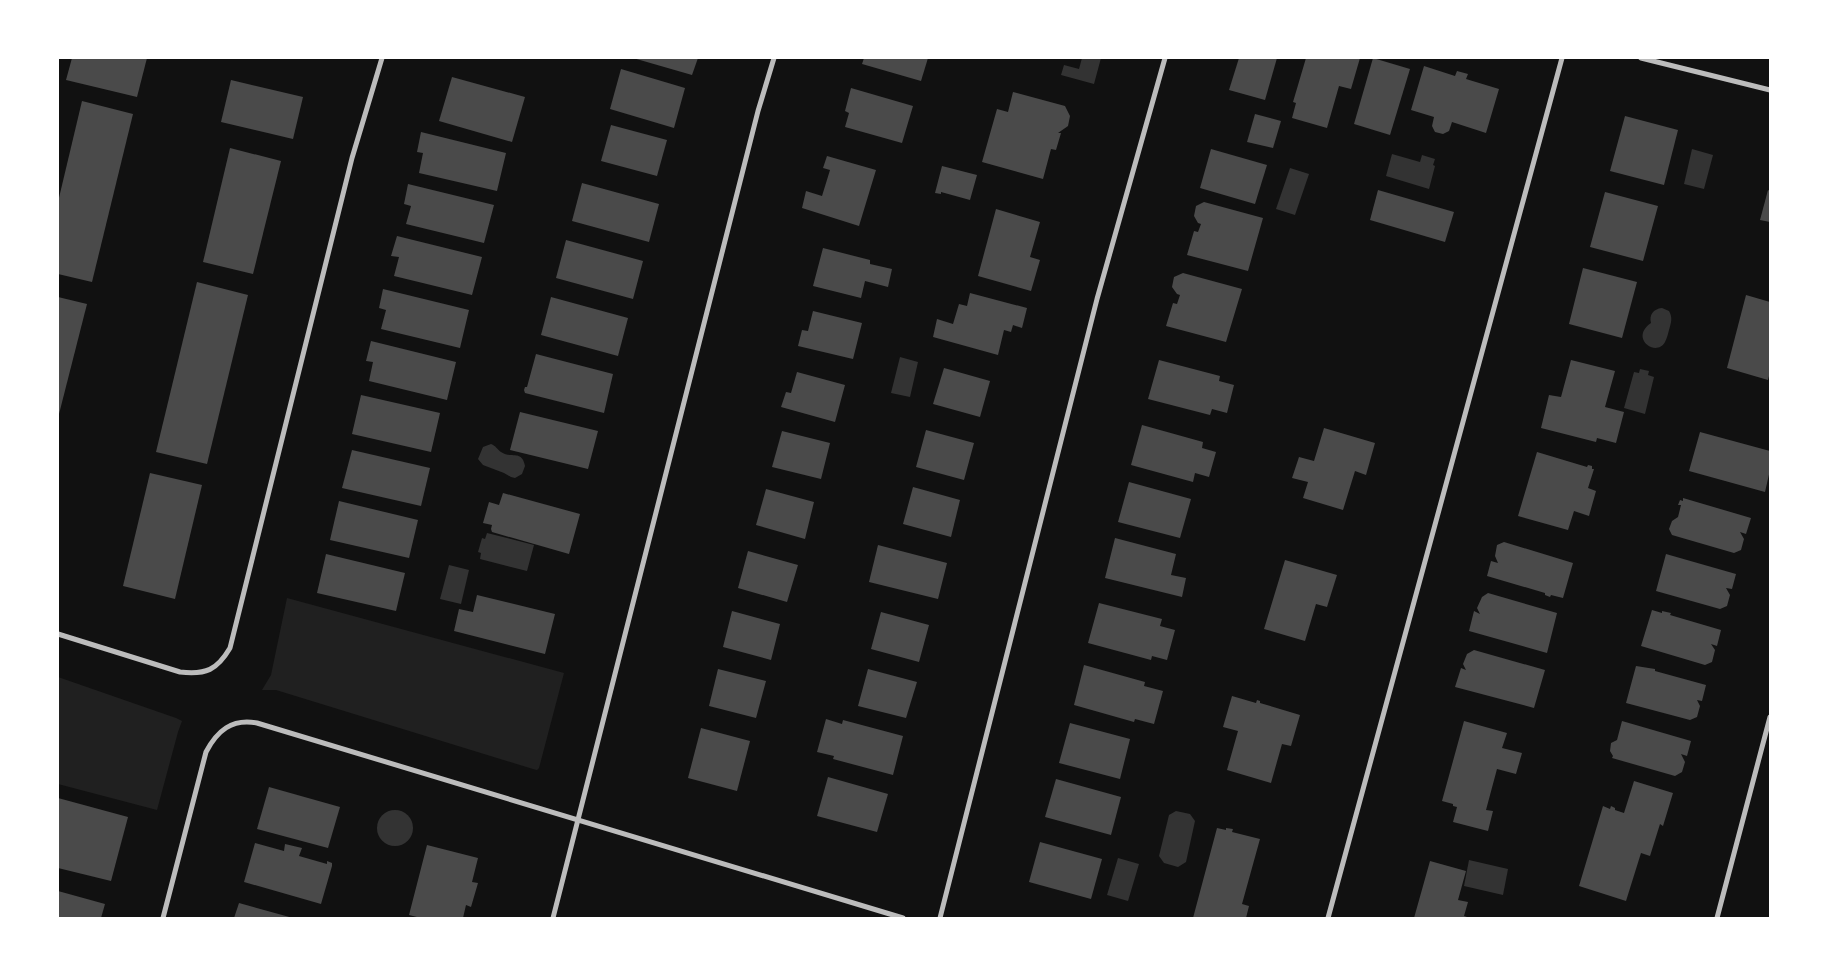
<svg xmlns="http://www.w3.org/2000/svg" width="1828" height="976" font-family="'Source Serif 4',serif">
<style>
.green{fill:#202020}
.water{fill:#333}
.building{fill:#4a4a4a}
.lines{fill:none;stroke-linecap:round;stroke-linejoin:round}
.minor{stroke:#bcbcbc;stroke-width:5}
</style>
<rect width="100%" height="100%" fill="#111"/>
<g class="green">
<polygon points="287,598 564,673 539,768 537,770 533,769 276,690 262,690 271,675"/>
<polygon points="58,677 176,718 182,721 178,732 157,810 58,784"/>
</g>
<g class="water">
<polygon points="1082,58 1101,58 1094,84 1061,75 1064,65 1079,69"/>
<polygon points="1692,149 1713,155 1704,189 1684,184"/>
<polygon points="1392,154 1420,162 1422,155 1435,159 1433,165 1435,166 1429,189 1386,176"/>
<polygon points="1290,168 1309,174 1295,215 1276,209"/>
<path d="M 1662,308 L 1669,311 C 1673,318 1671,323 1669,330 C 1668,334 1667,338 1665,342 C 1656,358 1629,338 1651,323 C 1649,315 1653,309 1662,308 Z"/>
<polygon points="900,357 918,362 910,397 891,393"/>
<polygon points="1640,369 1649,371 1648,375 1654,377 1645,414 1624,408 1634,372 1639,373"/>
<path d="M 491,444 C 496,446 497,449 501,452 C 511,459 522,449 525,466 L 522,474 L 515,478 L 511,477 L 504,473 L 483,465 L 478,459 L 483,447 Z"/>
<polygon points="487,533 534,545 527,571 480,559 481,553 478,552 482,538 485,539"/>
<polygon points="449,565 469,570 461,604 440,599"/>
<circle cx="395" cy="828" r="18"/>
<polygon points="1176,811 1190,814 1195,821 1186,862 1178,867 1164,863 1159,856 1169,815"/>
<polygon points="1118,858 1139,864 1128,901 1107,895"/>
<polygon points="1469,860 1508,869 1503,895 1464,886"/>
</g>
<g class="building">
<polygon points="72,58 147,58 137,97 66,80"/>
<polygon points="633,58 698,58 692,75"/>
<polygon points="864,58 928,58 921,81 862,64"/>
<polygon points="1239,58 1277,58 1265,100 1229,90"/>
<polygon points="1306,58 1360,58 1351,89 1339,86 1327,128 1292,118 1296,103 1293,102"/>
<polygon points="1373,58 1410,69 1390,135 1354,124"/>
<polygon points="1424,66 1455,76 1457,71 1468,74 1466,79 1499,89 1486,133 1452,122 1449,131 1443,134 1435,132 1432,126 1434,117 1411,110"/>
<polygon points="621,69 685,88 674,128 610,109"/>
<polygon points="452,77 525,97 512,142 439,121"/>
<polygon points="231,80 303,97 293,139 221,122"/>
<polygon points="851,88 913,106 902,143 845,127 849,113 845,111"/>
<polygon points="1013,92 1065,106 1070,116 1068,126 1058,133 1061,133 1056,150 1051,149 1043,179 982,162 997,109 1008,112"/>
<polygon points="82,101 133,114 92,282 58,274 58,202"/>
<polygon points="1255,114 1281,121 1273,148 1247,142"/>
<polygon points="1625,116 1678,130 1664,185 1610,171"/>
<polygon points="611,125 667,140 657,176 601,161"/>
<polygon points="421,132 506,153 497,191 419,173 423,153 417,152"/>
<polygon points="230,148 281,161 253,274 203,262"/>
<polygon points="1211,149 1267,165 1255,204 1200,188"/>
<polygon points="827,156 876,170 859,226 802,208 806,191 822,196 830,170 823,168"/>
<polygon points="942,166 977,175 970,200 941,192 941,194 935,193"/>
<polygon points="582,183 659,204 649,242 572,221"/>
<polygon points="408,184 494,205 484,243 406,224 411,206 404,204"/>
<polygon points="1378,190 1454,212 1445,242 1370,220"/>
<polygon points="1768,190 1770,191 1770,222 1760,220"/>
<polygon points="1605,192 1658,206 1643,261 1590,247"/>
<polygon points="1204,202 1263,218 1248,271 1187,255 1194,231 1198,232 1201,224 1198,223 1194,216 1196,206"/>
<polygon points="996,209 1040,222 1030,257 1040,260 1031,291 978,276"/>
<polygon points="397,236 482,257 472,295 394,276 399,257 391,256"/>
<polygon points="566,240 643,261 633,299 556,278"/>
<polygon points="823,248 870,260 870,264 892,269 888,287 865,281 861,298 813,286"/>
<polygon points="1583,268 1637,282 1622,338 1569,324"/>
<polygon points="1183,273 1242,289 1226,342 1166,326 1173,303 1177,304 1180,295 1177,294 1172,287 1174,277"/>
<polygon points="197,282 248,295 207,464 156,452"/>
<polygon points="383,289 469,310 460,348 381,329 386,310 379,308"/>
<polygon points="970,293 1027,308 1022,328 1013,325 1011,332 1004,330 998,355 933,337 937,319 953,324 959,304 967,306"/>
<polygon points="1746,295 1770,302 1770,372 1768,380 1727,368"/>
<polygon points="58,297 87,304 58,418"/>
<polygon points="551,297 628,318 618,356 541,335"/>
<polygon points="813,311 862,323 853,359 798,346 802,330 808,331"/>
<polygon points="371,341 456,362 447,400 369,381 373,362 366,361"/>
<polygon points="536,354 613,374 604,413 525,393 524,390 525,387 527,387"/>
<polygon points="1159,360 1220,376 1219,381 1234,385 1227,413 1212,409 1210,415 1148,399"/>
<polygon points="1571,360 1615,371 1605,407 1624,412 1616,443 1597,438 1596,442 1541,428 1549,395 1561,397"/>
<polygon points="944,368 990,381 980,417 933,404"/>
<polygon points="797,372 845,385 835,422 781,407 786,392 791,393"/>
<polygon points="361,395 440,413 431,452 352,434"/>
<polygon points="520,412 598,431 588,469 510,450"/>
<polygon points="1142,425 1203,442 1202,448 1216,452 1209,477 1195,473 1193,482 1131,465"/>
<polygon points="1324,428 1375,443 1366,475 1355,471 1343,510 1303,498 1308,482 1292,478 1299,457 1314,461"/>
<polygon points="926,430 974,443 964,480 916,467"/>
<polygon points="782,431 830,443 821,479 772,467"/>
<polygon points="1700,432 1770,451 1769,461 1770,462 1770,470 1765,492 1689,471"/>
<polygon points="352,450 430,468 421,506 342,488"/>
<polygon points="1537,452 1587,467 1588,465 1592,466 1592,469 1594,469 1588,488 1596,491 1589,516 1574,511 1568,530 1518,516"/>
<polygon points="150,473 202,485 175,599 123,586"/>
<polygon points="1129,482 1191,499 1180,538 1118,522"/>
<polygon points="913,487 960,500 951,537 903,524"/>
<polygon points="766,489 814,502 805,539 756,525"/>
<polygon points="503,493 580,514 569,554 492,532 491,529 492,525 483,523 489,502 499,505"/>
<polygon points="1683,498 1751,518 1746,534 1740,532 1744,539 1741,550 1734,553 1672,535 1669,529 1672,521 1678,517 1681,505 1678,505 1680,500 1683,501"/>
<polygon points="339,501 418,520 409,558 330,540"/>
<polygon points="1115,538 1176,554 1171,575 1186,578 1182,597 1105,578"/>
<polygon points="1504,542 1573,563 1563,598 1551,595 1550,597 1545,595 1545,593 1487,576 1491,561 1498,563 1495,556 1497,545"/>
<polygon points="878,545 947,563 938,599 869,582"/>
<polygon points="748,551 798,565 787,602 738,588"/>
<polygon points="326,554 405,573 396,611 317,593"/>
<polygon points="1666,554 1736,574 1732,589 1726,588 1730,595 1727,606 1720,609 1656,591"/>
<polygon points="1285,560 1337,575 1327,607 1316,604 1305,641 1264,629"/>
<polygon points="1488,593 1557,613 1547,653 1469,631 1474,611 1480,614 1477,608 1482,597"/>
<polygon points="477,595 555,614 545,654 454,631 459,609 473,612"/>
<polygon points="1099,603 1162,619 1160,626 1175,630 1167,660 1152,656 1151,660 1088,643"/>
<polygon points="1652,610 1662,613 1662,611 1671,613 1670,615 1721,630 1717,646 1711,644 1715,650 1712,662 1705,665 1641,646"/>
<polygon points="732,611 780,624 771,660 723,647"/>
<polygon points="881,612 929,625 919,662 871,649"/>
<polygon points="1474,650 1545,670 1534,708 1455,687 1461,668 1466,670 1463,664 1467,654"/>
<polygon points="1084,665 1145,682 1144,686 1163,691 1154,724 1135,719 1134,722 1074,705"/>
<polygon points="1636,666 1655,669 1655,671 1706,685 1702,701 1697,700 1700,706 1697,717 1690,720 1626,703"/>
<polygon points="718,669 766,681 756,718 709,706"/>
<polygon points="868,669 917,682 906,718 858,706"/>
<polygon points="1232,696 1256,703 1257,700 1260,701 1260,703 1300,715 1291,746 1282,744 1271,783 1227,770 1238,731 1223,727"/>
<polygon points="826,719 842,724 843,720 903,736 893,775 833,759 834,756 817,752"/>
<polygon points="1464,721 1507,733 1502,748 1522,753 1516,774 1497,769 1486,810 1493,811 1488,831 1453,822 1457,807 1453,806 1453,804 1442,801"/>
<polygon points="1622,721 1691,741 1687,756 1681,754 1685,762 1682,772 1675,776 1612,758 1613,756 1610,751 1611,743 1617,740"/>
<polygon points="1070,723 1130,739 1120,779 1059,763"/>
<polygon points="701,728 750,741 737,791 688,778"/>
<polygon points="828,777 888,794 877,832 817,816"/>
<polygon points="1056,779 1121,797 1111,835 1045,817"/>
<polygon points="1634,781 1673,793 1663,826 1660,824 1650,856 1641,853 1626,901 1579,886 1603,806 1610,809 1611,806 1615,808 1615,810 1624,813"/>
<polygon points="269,787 340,807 328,848 257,829"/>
<polygon points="58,798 128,817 111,881 58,868"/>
<polygon points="1217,828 1226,830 1226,828 1233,829 1232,832 1260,839 1242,904 1249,906 1246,918 1193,918"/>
<polygon points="1040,842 1102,859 1091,899 1029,882"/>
<polygon points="255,843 284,851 285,844 302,848 299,856 327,864 327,861 332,863 332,866 321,904 244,882"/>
<polygon points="427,845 478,858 472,882 478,883 471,907 466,905 463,918 421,918 409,915"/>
<polygon points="1430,861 1466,871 1458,900 1468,902 1464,916 1467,917 1466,918 1414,918"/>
<polygon points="58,891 105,904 101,918 58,918"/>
<polygon points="239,903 293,918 234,918"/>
</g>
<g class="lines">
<g class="minor">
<polyline points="1641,58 1770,90"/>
<path d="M 58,634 L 180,672 C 206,675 217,670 230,648 L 352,158 L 382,58"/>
<path d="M 163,918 L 206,752 C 217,731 232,718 257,723 L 903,918"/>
<polyline points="553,918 758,111 774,58"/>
<polyline points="940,918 1097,299 1165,58"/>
<polyline points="1328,918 1562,58"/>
<polyline points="1717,918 1770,717"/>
</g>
</g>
<rect width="1828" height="976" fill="none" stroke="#ffffff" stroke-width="118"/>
</svg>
